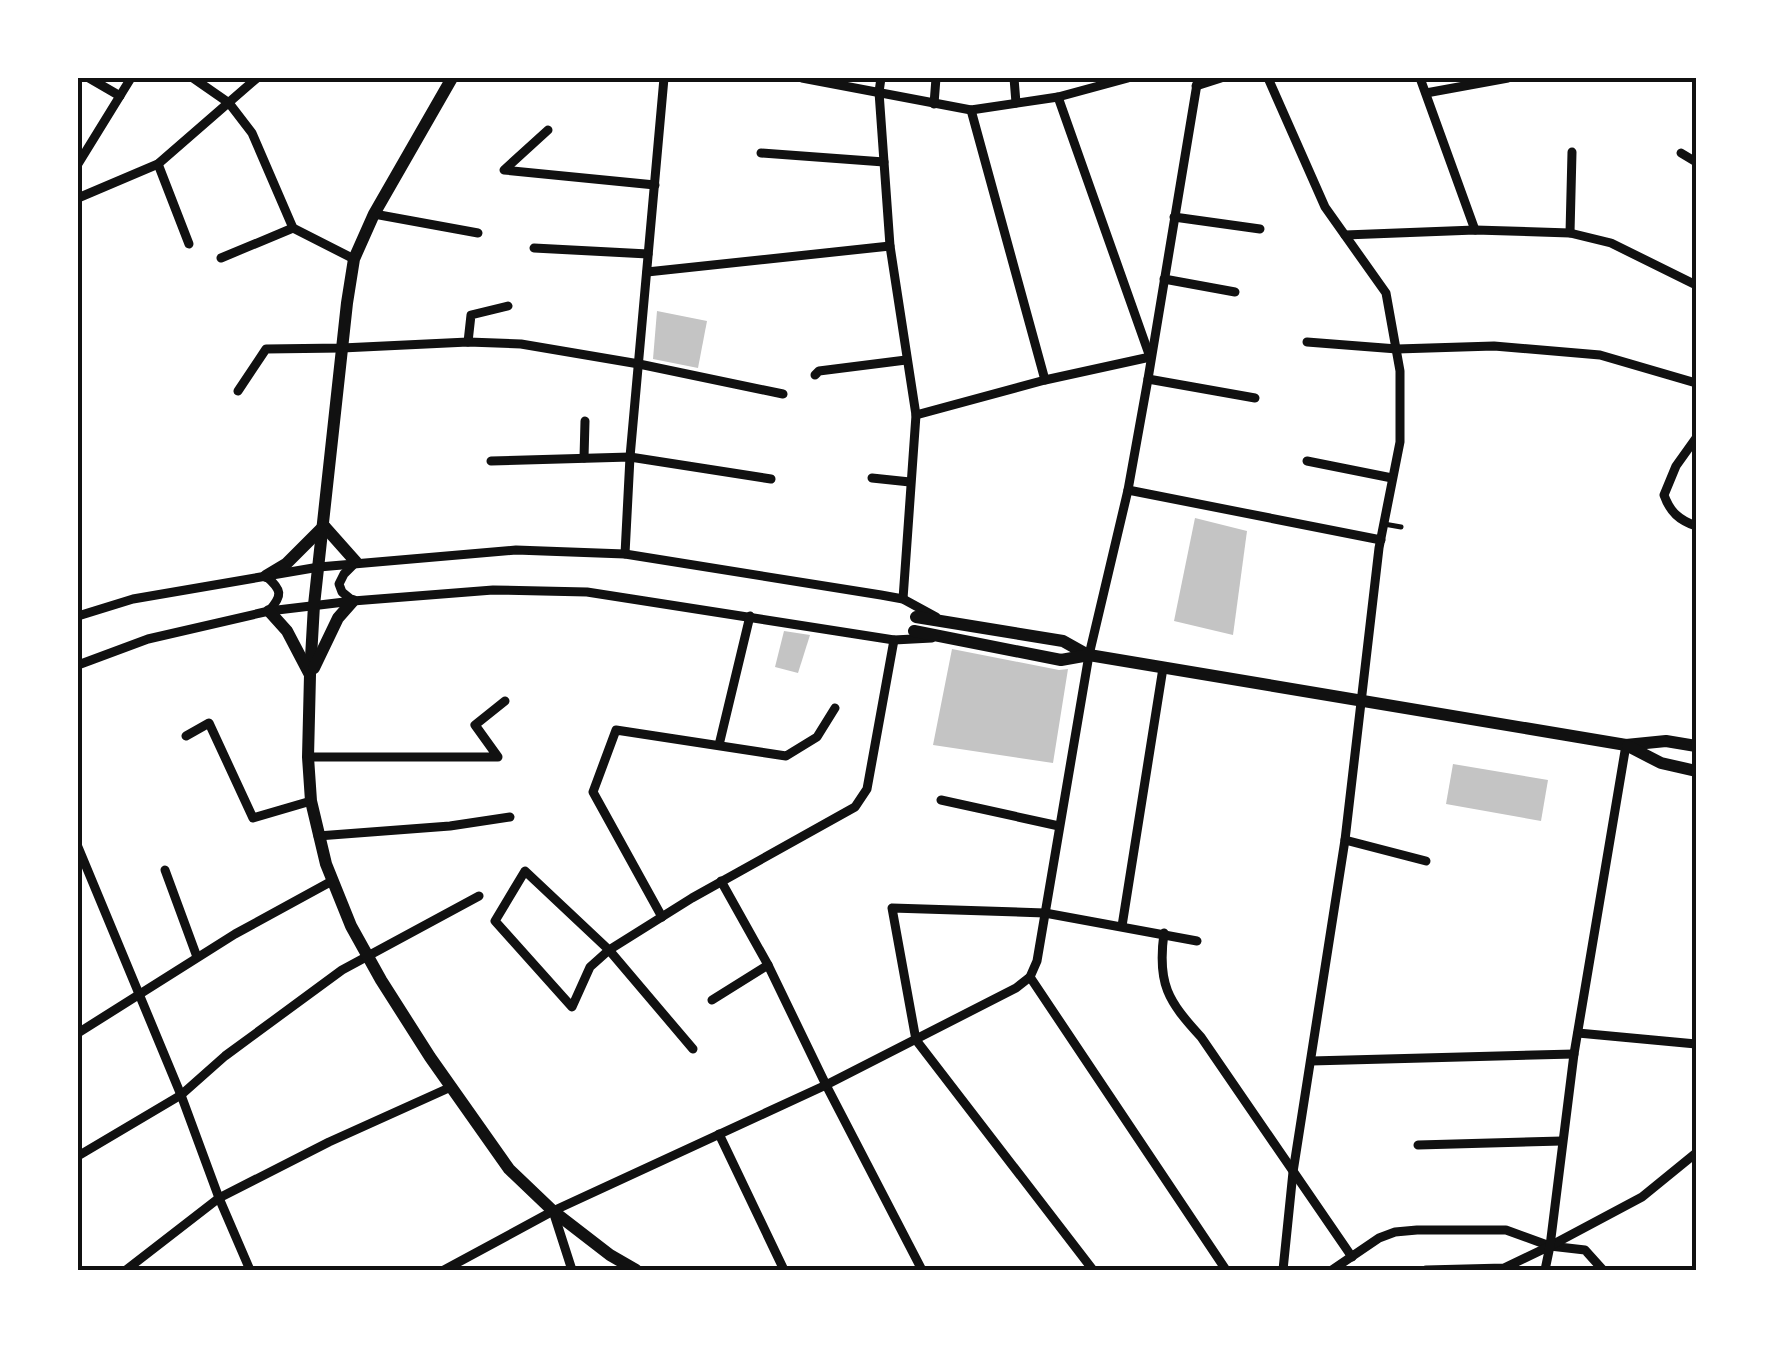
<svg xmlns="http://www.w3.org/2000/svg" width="1774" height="1348" font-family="'Golos Text',sans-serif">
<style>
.building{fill:#c4c4c4}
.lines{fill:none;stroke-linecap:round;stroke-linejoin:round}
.service{stroke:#111;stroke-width:5}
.minor{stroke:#111;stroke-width:9}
.secondary{stroke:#111;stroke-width:12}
.neatline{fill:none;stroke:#111;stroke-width:4}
</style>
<rect width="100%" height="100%" fill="#fff"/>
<g class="building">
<polygon points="657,311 707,321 698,368 653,359"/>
<polygon points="1195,518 1247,531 1233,635 1174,621"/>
<polygon points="784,631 810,635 798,673 775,667"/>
<polygon points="952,649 1059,670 1068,669 1053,763 933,745"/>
<polygon points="1453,764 1548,780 1541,821 1446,804"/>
</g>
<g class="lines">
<polyline class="service" points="1384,524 1401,527"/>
<g class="minor">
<polyline points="89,78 120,96"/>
<polyline points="193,78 229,103 252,133 293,228 354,259"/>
<polyline points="802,78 971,110 1058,97 1128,78"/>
<polyline points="881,78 879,92 890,246 916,415 903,599"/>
<polyline points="1014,78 1016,103"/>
<polyline points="1268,78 1325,207 1386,293 1400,371 1400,442 1379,548 1345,840 1293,1172 1283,1270"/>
<polyline points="1420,78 1475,230"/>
<polyline points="1196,86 1221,78"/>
<polyline points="1426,93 1508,78"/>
<polyline points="934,104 936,78"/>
<polyline points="971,110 1045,380"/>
<polyline points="548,130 504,170 655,185"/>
<polyline points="761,153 884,162"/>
<polyline points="1681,153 1696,162"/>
<polyline points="78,164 131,78"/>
<polyline points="158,164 189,244"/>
<polyline points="78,198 158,164 257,78"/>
<polyline points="374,214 478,233"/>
<polyline points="1174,217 1260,229"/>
<polyline points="1570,233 1572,152"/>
<polyline points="1345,235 1475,230 1570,233 1611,243 1696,285"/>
<polyline points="534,248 648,254"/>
<polyline points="221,258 293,228"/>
<polyline points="647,272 890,246"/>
<polyline points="1164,279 1235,292"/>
<polyline points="468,342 471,315 508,306"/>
<polyline points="1307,342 1397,349 1494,346 1600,355 1696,383"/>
<polyline points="815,375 819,371 906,360"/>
<polyline points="1148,379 1255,398"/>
<polyline points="238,391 266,349 342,348 468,342 521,344 639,364 783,394"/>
<polyline points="916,415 1045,380 1150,357 1058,97"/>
<path d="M 1696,438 L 1676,466 L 1664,495 C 1670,512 1679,520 1696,526"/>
<polyline points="584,458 585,421"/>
<polyline points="491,461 630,457 771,479"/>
<polyline points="1307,461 1392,478"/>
<polyline points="872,478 910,482"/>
<polyline points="1128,490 1381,540"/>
<polyline points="625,554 630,457 664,78"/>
<path d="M 266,576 C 282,590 283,595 269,611"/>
<polyline points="353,601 342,592 339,584 344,574 354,564"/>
<polyline points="78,616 133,599 319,567 516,550 625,554 881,595 903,599 936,617"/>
<polyline points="78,665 148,639 269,611 353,601 493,590 587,592 894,640 932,638"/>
<polyline points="186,736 209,723 253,818 311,801"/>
<polyline points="719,745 750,616"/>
<polyline points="308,757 498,757 475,725 505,701"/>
<polyline points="941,800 1059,826"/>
<polyline points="318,836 450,826 510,817"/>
<polyline points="1345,840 1426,861"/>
<polyline points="78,847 181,1095 219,1198 250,1270"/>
<polyline points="165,870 197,957"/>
<polyline points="721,881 768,965 826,1085 922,1270"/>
<polyline points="662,917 593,792 616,730 786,756 817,737 835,708"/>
<polyline points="1122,926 1163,668"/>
<path d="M 1164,933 C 1157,984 1168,1001 1201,1037 L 1352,1257"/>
<polyline points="1030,977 1226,1270"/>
<polyline points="712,1000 768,965"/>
<polyline points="78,1033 235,934 332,881"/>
<polyline points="1578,1033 1696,1044"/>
<polyline points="693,1049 609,950 525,871 495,921 572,1007 590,967 609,950 692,898 855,807 867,789 894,640"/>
<polyline points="1311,1061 1574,1054"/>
<polyline points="719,1134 784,1270"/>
<polyline points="1418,1145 1562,1141"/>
<polyline points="78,1156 181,1095 225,1056 342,970 479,896"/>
<polyline points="553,1211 572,1270"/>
<polyline points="126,1270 219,1198 329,1142 451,1087"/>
<polyline points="444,1270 553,1211 826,1085 1016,988 1030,977 1037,961 1089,655 1128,490 1148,379 1198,78"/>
<polyline points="1093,1270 916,1040 892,908 1045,913 1197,941"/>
<polyline points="1332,1270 1379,1238 1395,1232 1417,1230 1506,1230 1550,1246 1585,1250 1603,1270"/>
<polyline points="1426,1270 1504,1268 1550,1246 1642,1197 1696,1153"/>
<polyline points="1545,1270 1550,1246 1574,1054 1626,745"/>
</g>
<g class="secondary">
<polyline points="452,78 374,214 354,259 347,303 314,605 310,675 308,757 311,801 326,864 351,926 381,980 430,1057 509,1169 553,1211 610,1255 636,1270"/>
<polyline points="324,526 356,562"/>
<polyline points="266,576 286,564 324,526"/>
<polyline points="269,611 287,631 309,673"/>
<polyline points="916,617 1063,641 1088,655"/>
<polyline points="914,631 1061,660 1089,655 1626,745 1666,741 1696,746"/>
<polyline points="314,668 338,618 353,601"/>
<polyline points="1628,746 1661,763 1696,771"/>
</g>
</g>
<rect width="1774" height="1348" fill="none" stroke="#ffffff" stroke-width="160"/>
<rect x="80" y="80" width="1614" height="1188" class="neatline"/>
</svg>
